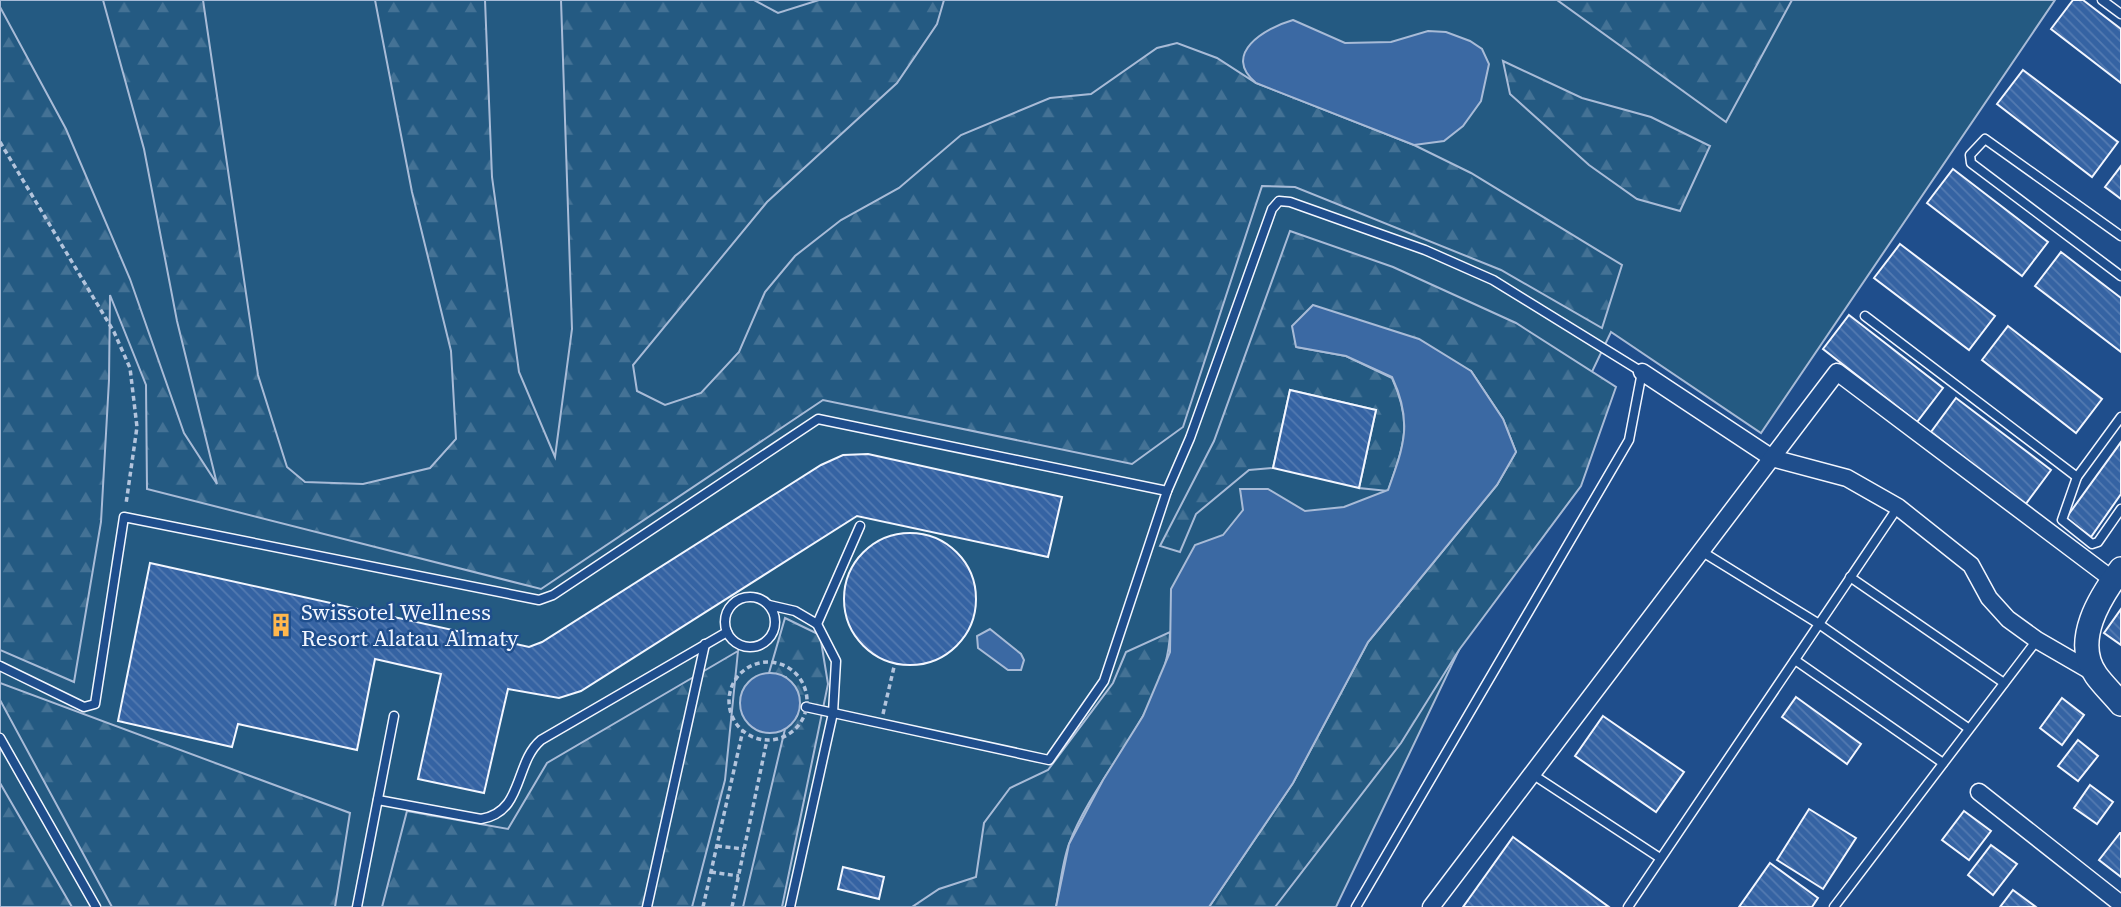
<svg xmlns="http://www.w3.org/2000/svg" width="2121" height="907" font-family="'Source Serif 4',serif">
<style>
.grass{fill:#245a82;stroke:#a8bbd7;stroke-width:2}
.forest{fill:url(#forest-firs);stroke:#a8bbd7;stroke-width:2}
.water{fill:#3b69a3;stroke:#a8bbd7;stroke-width:2}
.building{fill:url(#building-back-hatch);stroke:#f2f6ff;stroke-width:2}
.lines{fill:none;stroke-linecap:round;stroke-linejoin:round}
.service-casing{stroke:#f2f6ff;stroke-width:11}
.minor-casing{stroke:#f2f6ff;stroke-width:19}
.secondary-casing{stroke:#f2f6ff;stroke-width:26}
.path{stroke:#b3c4dc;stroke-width:3.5;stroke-dasharray:5 3.5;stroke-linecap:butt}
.service{stroke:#1f4e8c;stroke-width:8}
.minor{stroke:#1f4e8c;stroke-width:16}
.secondary{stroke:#1f4e8c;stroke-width:23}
.labels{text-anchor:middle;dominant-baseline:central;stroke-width:5;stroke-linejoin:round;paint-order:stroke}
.poi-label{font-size:23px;fill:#f2f6ff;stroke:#1f4e8c;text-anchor:start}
</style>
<defs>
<pattern id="forest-firs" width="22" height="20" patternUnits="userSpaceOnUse" patternTransform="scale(1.75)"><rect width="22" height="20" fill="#245a82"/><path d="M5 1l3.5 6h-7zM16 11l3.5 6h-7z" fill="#447295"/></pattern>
<pattern id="building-back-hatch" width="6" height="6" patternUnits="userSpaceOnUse" patternTransform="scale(1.75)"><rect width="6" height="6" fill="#3563a3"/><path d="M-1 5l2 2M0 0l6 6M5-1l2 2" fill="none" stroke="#537ab1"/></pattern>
</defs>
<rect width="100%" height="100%" fill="#1f4e8c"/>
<polygon class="grass" points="0,0 2055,0 1761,433 1611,332 1336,907 0,907"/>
<g class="forest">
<polygon points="103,0 203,0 258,375 287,467 305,482 363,484 430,468 456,439 451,351 412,192 375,0 485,0 492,177 519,372 555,457 572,329 561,0 754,0 778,13 819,0 944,0 937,24 897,83 767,202 633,365 637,391 665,405 701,393 739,352 765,292 795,256 841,220 899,188 961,135 1050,98 1091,94 1157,48 1177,43 1217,58 1256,83 1414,145 1471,173 1622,265 1602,328 1501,270 1295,187 1262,186 1183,427 1132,464 823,400 541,589 147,489 146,385 110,295 109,380 101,522 74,682 0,650 0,7 66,129 130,279 184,433 217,484 177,321 144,149"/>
<polygon points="1557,0 1792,0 1726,122"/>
<polygon points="1503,61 1582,98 1651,117 1710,146 1680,211 1637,199 1589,165 1510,94"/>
<path d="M 1290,231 L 1393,267 L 1516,323 L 1616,387 L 1581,486 L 1459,650 L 1401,743 L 1275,907 L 1209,907 L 1293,783 L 1368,642 L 1497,485 L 1516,452 L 1503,419 L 1471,371 L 1296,347 L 1346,356 L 1392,378 C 1413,424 1404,444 1388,491 L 1359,488 L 1376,410 L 1290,390 L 1273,468 L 1249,470 L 1196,514 L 1180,552 L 1160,546 L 1214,441 Z"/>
<polygon points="785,618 820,635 828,684 782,907 743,907 785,729 797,716 786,677 769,673"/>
<path d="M 1170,632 C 1168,709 1095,774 1069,844 C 1062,863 1060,887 1056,907 L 912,907 L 939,889 L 976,877 L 984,823 L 1010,788 L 1048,770 L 1113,683 L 1126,652 Z"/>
<polygon points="738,651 725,780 692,907 382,907 407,811 508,829 547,763"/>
<polygon points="0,683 350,813 335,907 112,907 0,700"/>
<polygon points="0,783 72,907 0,907"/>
</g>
<g class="water">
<path d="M 1293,20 L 1345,43 L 1391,42 L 1428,31 L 1446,32 L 1470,41 L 1482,49 L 1489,64 L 1481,101 L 1463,126 L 1444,141 L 1414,145 L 1256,83 C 1221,54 1265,28 1293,20 Z"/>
<path d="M 1313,305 L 1419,339 L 1471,371 L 1503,419 L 1516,452 L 1497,485 L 1368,642 L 1293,783 L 1209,907 L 1056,907 L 1069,844 L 1103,780 L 1143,716 L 1170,652 L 1171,589 L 1195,545 L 1223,535 L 1243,510 L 1240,489 L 1268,489 L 1305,511 L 1344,507 L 1388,490 C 1404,446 1413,422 1392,377 L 1346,356 L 1296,347 L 1292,326 Z"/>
<polygon points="990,629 1021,654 1024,660 1021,670 1008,670 978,648 977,636"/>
<circle cx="770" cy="703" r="30"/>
</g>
<g class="building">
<polygon points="2073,0 2083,0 2121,29 2121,83 2051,29"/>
<polygon points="2023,70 2118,142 2092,177 1997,104"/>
<polygon points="2121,166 2121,199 2105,187"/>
<polygon points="1953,169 2048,242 2022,276 1927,203"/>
<polygon points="1900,244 1995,316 1969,350 1874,278"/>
<polygon points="2061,252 2121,298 2121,352 2035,286"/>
<polygon points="1849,315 1943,388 1917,422 1823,349"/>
<polygon points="2008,326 2102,399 2076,433 1982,360"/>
<polygon points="1290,390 1376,410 1359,488 1273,468"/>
<polygon points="1956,398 2051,470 2025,505 1931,432"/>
<polygon points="2121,442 2121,494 2091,537 2066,518"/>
<polygon points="868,454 1062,497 1048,557 857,516 581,691 559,698 508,689 484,793 418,779 441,674 375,659 357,750 238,724 232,747 118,721 150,563 529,647 542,642 821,465 843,455"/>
<circle cx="910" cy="599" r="66"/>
<polygon points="2121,609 2121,645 2104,633"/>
<polygon points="1796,697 1861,744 1847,764 1782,717"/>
<polygon points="2062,698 2084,715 2062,745 2040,728"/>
<polygon points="1603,716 1684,772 1656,812 1575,756"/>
<polygon points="2078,740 2098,756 2078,781 2058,766"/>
<polygon points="2090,785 2113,802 2097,824 2074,808"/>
<polygon points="1809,809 1856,838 1823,889 1777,860"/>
<polygon points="1964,811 1991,831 1969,860 1942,840"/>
<polygon points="2120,833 2121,833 2121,877 2099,860"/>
<polygon points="1513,837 1609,907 1463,907"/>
<polygon points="1991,845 2017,864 1993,895 1968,875"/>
<polygon points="1770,863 1818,898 1812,907 1739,907"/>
<polygon points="843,867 884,877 879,899 838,889"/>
<polygon points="2013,890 2036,907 2000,907"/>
</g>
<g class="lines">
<g class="service-casing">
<g id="service">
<polyline points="2102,0 2121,14"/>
<polyline points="2121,236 1985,139 1970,155 1971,163 2121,276"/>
<polyline points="1865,316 2077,477 2121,417"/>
<polyline points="2077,477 2062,520 2092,544 2098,542 2121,509"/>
<polyline points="1701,551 1819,624 1968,728"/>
<polyline points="1850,577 2004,683"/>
<circle cx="750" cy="622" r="25"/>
<polyline points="769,605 795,611 817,624 836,661 833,713 790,907"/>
<polyline points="817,624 860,526"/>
<polyline points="1795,660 1943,763"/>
<polyline points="0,666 84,707 95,704 124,517 539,600 553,595 818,419 1167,491"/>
<polyline points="806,707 1049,760 1104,681 1167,491 1190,438 1272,209 1279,201 1290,202 1425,250 1493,280 1642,372 1629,440 1356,907"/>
<polyline points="0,738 96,907"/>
<polyline points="1532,774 1660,858"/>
<path d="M 378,800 L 481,819 C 524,812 514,763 541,740 L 727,632"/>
<polyline points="357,907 394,716"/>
<polyline points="647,907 705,644"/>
<polyline points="1628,907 1898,507"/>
<polyline points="1834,907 2037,640"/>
</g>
</g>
<g class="minor-casing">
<g id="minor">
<polyline points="1642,372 1772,458 1847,478 1898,507 1971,565 1989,598 2008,619 2037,640 2094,673"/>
<polyline points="1979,792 2121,904"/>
<polyline points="1431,907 1837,372 2113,580"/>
</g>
</g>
<g class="secondary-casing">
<path id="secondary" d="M 2121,569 C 2100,597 2072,641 2096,675 C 2103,685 2113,694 2121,704"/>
</g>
<g class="path">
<polyline points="0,142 114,332 130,368 137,427 126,504"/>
<circle cx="768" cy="701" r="39"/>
<polyline points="883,714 894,667"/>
<polyline points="717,846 744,849"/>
<polyline points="711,872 739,876"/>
<polyline points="703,907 743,730"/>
<polyline points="732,907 767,740"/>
</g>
<use href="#service" class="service"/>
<use href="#minor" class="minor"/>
<use href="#secondary" class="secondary"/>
</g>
<defs>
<g id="building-bare" transform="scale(1.89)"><path d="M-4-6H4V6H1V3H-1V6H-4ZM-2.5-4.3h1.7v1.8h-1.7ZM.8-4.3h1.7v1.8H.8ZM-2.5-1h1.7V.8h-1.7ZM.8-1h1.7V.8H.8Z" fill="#ffb74d" stroke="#1f4e8c" stroke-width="2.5" paint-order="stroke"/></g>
</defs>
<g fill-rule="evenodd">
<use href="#building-bare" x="281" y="625"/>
</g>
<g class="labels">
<g class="poi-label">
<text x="301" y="612">Swissotel Wellness<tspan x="301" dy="26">Resort Alatau Almaty</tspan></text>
</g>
</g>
</svg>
